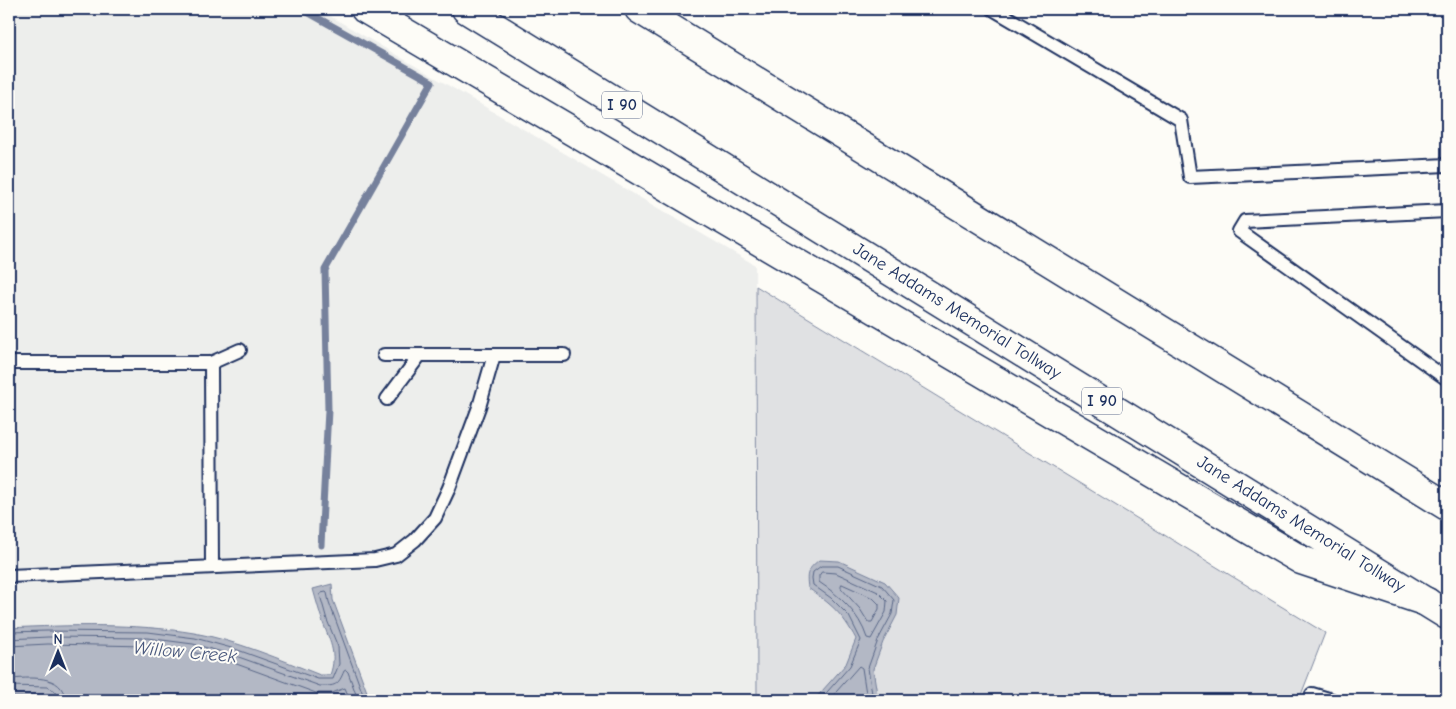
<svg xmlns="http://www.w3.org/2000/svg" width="1456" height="709" font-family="'Comic Neue',sans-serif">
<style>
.built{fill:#edeeec}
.green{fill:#e0e1e3;stroke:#7e88a0}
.water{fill:#b3b8c5;stroke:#76819c}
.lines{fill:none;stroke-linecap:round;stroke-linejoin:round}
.shore{stroke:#586687;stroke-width:1}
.stream{stroke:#76819c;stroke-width:7}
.service-casing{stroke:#1b2f5e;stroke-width:16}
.motorway-casing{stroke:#1b2f5e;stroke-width:31}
.service{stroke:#fdfcf7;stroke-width:12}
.motorway{stroke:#fdfcf7;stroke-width:28}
.labels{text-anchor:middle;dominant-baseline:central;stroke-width:4;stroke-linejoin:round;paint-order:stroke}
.shield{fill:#fdfcf7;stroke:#5f6c8c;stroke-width:1}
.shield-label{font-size:16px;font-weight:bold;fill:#1b2f5e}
.street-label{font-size:18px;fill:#1b2f5e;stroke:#fdfcf7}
.water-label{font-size:19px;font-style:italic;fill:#49587d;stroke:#fdfcf7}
</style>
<rect width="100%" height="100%" fill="#fdfcf7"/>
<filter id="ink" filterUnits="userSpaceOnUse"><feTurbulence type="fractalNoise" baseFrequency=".02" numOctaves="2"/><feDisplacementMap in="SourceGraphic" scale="10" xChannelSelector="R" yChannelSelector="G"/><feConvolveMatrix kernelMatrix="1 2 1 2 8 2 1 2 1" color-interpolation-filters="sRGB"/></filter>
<g filter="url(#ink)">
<polygon class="built" points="9,9 318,9 755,265 757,700 9,700"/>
<polygon class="green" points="756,286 1325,633 1299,700 757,700"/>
<g class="water">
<path d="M 819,560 L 839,561 L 885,582 L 899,598 L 897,615 L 883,642 L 873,669 L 878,700 L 814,700 L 846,664 L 856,639 C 842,613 832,605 808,588 C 806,573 807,570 819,560 Z"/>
<path d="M 332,584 L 333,600 L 370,700 L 102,700 L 9,697 L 9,628 C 70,625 134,623 194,633 C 235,640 282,660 320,675 L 330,675 C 338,653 329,640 322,620 C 319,610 316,600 313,589 Z"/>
</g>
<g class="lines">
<g class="shore">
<path d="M 822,572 L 836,573 L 878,592 L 887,601 L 886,612 L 871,639 L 867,638 C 859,613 840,596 819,582 L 819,576 Z"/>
<polygon points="842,584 873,598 879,604 879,609 872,622 868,622 860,609 841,588 841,586"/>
<polyline points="9,632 47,631 148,632 195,638 235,649 318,679 333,679 339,664 338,647 327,620 320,595 321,593 326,592 327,593 329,602 365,700"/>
<path d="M 9,639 L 48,637 L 147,638 L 193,644 L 233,655 L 320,686 C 335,686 338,686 344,671 L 346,670 L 348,672 L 358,700"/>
<polyline points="9,646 48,644 147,646 192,652 231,662 316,693 332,693 345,688 350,700"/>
<path d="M 9,679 C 28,678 64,673 65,700"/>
<polyline points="9,686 48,687 55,692 57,700"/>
<polyline points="820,700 850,666 861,640 849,616 831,598 813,585 812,578 813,572 821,566 838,566 882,586 894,600 892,614 878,640 868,668 873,700"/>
<polyline points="829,700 859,666 862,668 867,700"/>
</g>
<polyline class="stream" points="302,9 432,82 325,270 328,410 321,545"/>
<g class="service-casing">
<g id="service">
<polyline points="993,9 1181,120 1190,177 1447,165"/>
<polyline points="1447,211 1245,221 1239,231 1447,379"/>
<polyline points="384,355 564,355"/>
<polyline points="9,363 211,363 240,350"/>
<polyline points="211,363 212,567"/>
<polyline points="387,399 420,355"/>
<polyline points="9,576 375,560 396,555 415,540 435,518 449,488 479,407 494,355"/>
<polyline points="1310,700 1312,694 1332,700"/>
</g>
</g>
<g class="motorway-casing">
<g id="motorway">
<polyline points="365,9 1301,560 1427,602"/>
<polyline points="466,9 1447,615"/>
<polyline points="639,9 1447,506"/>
</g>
</g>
<use href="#service" class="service"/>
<use href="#motorway" class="motorway"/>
</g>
</g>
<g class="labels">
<g class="shield">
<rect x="602" y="91.5" width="40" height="27" rx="4"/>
<rect x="1082" y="387.5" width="40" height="27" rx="4"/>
</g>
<g class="shield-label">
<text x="622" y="105">I 90</text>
<text x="1102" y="401">I 90</text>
</g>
<g class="street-label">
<text transform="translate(957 311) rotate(32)">Jane Addams Memorial Tollway</text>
<text transform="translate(1301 524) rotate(32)">Jane Addams Memorial Tollway</text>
</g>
<g class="water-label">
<text transform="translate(185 652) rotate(5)">Willow Creek</text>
</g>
</g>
<rect width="1456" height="709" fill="none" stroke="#fdfcf7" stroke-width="30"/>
<rect x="15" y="15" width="1426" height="679" fill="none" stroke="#1b2f5e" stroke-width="2" filter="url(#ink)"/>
<g transform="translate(58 652)" stroke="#fdfcf7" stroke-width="4" paint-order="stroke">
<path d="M0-4L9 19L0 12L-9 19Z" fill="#1b2f5e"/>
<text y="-8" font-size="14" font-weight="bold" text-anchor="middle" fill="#1b2f5e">N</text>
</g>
</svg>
